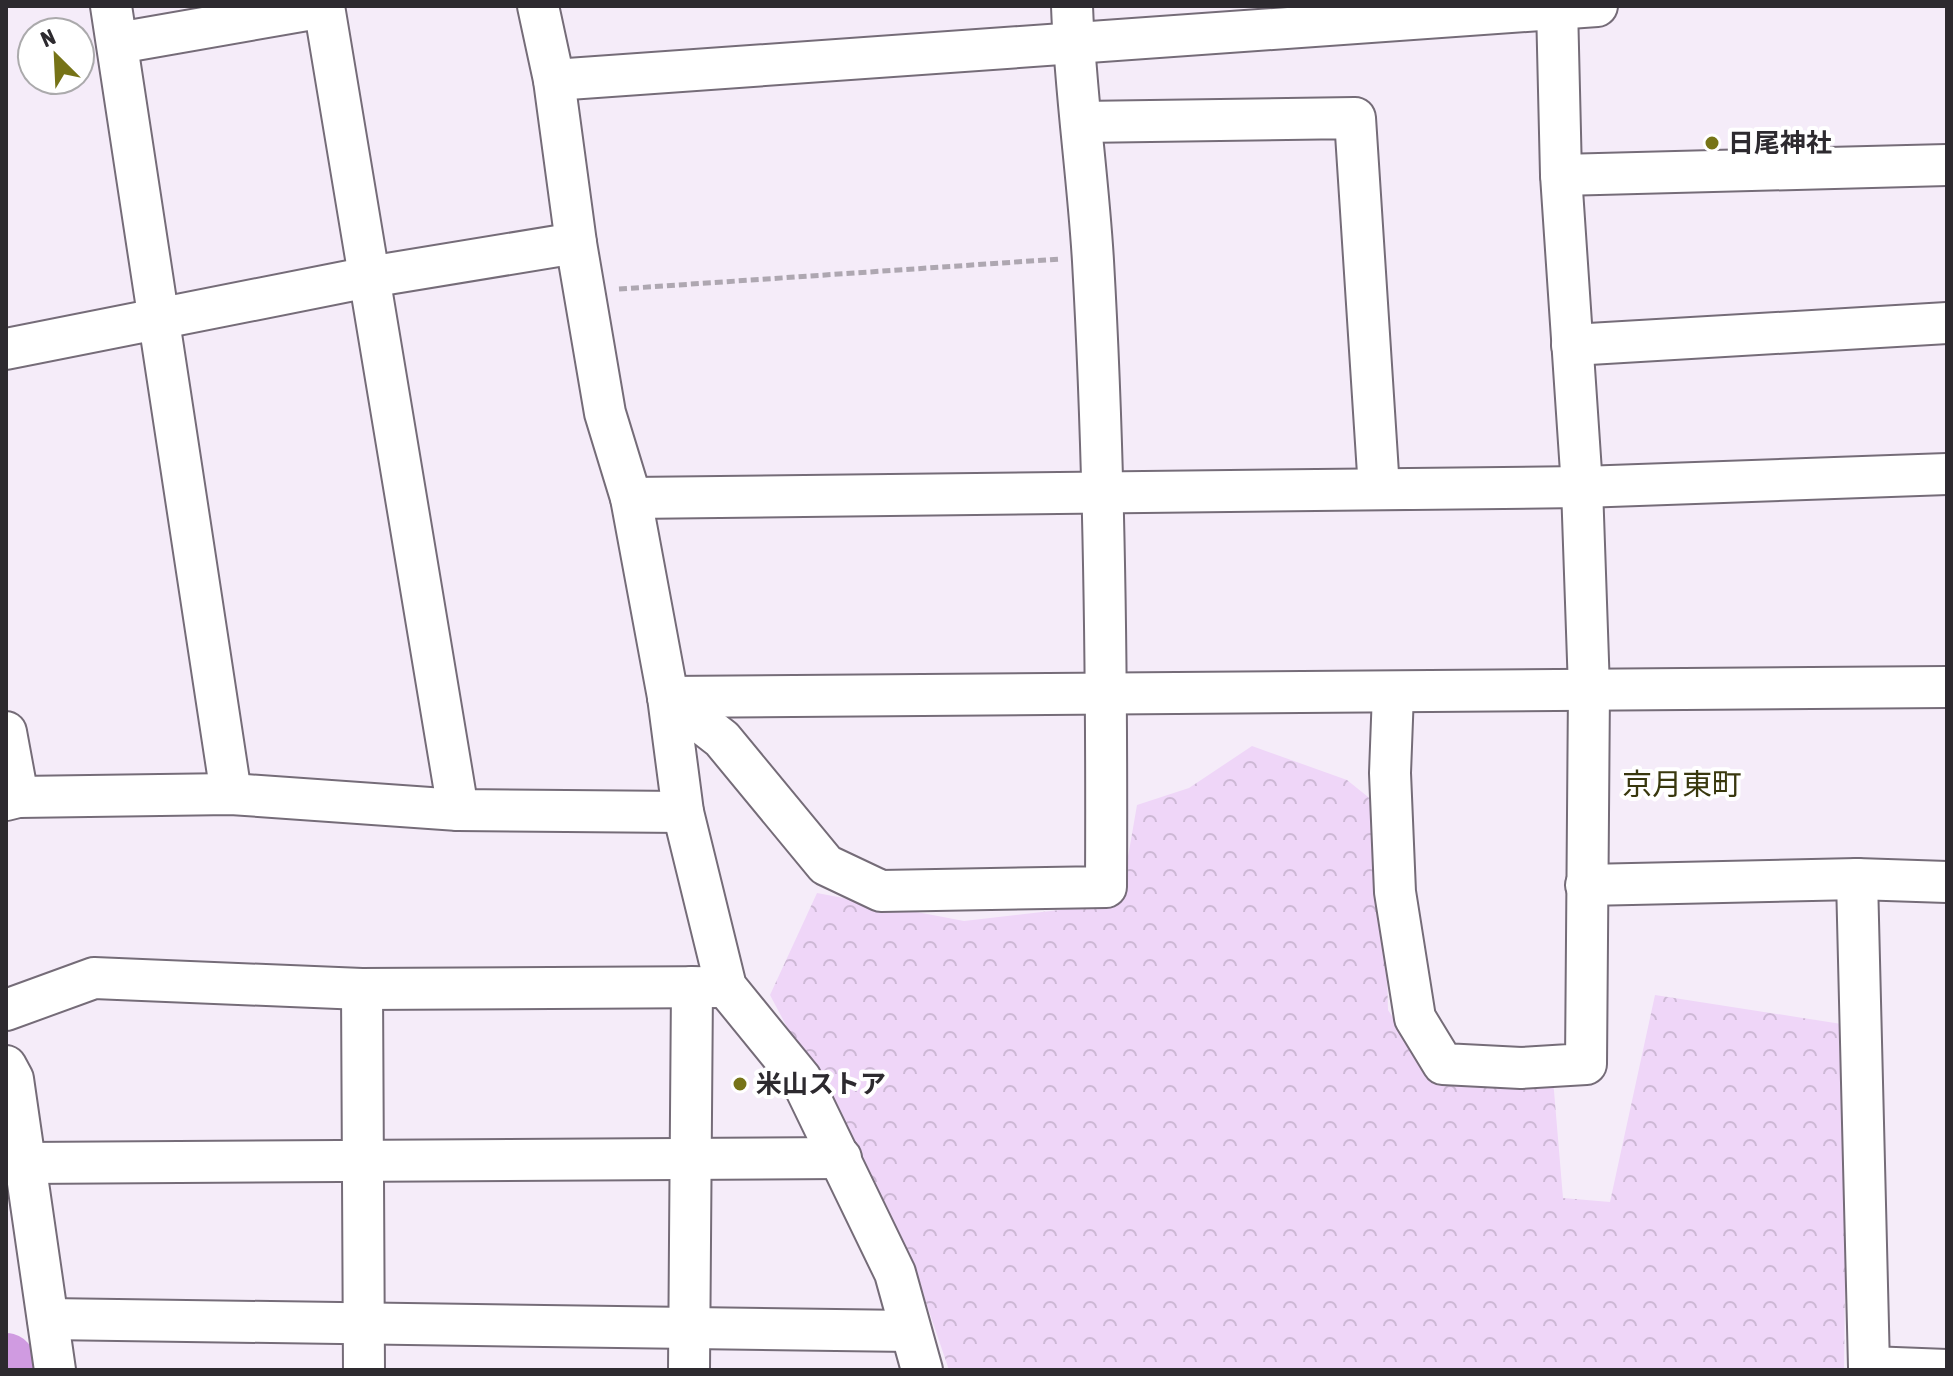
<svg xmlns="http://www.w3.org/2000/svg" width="1953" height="1376" font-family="'Asap Condensed','Noto Sans JP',sans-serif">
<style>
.forest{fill:url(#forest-crowns)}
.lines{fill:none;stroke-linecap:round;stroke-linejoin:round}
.river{stroke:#d09be1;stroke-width:58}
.minor-casing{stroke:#756c78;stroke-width:44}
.path{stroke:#aea7b1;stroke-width:5;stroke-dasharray:8 4;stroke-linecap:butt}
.minor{stroke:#fff;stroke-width:40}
.poi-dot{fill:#767317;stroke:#fff;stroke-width:3}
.labels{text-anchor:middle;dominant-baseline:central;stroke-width:8;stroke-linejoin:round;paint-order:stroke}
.poi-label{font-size:26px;font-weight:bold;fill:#2d2a2f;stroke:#fff;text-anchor:start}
.quarter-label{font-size:30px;fill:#38370d;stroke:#fff}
</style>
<defs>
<pattern id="forest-crowns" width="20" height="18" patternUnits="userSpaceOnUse" patternTransform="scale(2)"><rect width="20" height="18" fill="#efd6f8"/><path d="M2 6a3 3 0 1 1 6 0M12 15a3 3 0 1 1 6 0" fill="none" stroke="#cdb8d5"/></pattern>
</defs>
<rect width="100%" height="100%" fill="#f5ecf9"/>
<polygon class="forest" points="1252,746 1347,780 1383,809 1388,1010 1434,1079 1553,1079 1563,1198 1610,1202 1655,995 1848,1025 1844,1370 949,1370 914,1267 770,995 817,893 964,921 1120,903 1137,805 1189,788"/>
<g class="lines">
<polyline class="river" points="6,1362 7,1370"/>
<g class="minor-casing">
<g id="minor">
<polyline points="111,6 231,794"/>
<polyline points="324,6 458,810"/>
<polyline points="538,6 554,80 576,243 605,413 631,498 668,697 683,812 726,987 801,1079 895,1273 922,1370"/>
<polyline points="118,43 324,7"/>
<polyline points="554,80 1597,6"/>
<polyline points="1081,122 1355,118 1379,489"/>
<polyline points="1561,175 1947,165"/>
<polyline points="1572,345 1947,323"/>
<polyline points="6,349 369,277 576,243"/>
<polyline points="631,498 1582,487 1947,474"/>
<polyline points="1393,693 1390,773 1395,892 1415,1018 1443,1064 1521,1068 1586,1064 1589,689 1582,487 1561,175 1557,6"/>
<path d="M 668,697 L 722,739 L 826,865 L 881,891 L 1106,887 C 1107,678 1105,469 1093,261 C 1088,176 1075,91 1072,6"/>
<polyline points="668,697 1947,687"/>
<polyline points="6,732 18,797"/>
<polyline points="6,800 18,797 231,794 458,810 683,812"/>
<polyline points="1857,879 1869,1367"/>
<polyline points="1586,885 1857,879 1947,882"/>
<polyline points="362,989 364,1370"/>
<polyline points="6,1010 94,978 362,989 726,987"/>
<polyline points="6,1066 13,1079 55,1370"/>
<polyline points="24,1163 841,1158"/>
<polyline points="48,1319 910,1331"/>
<polyline points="689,1370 692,987"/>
<polyline points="1869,1370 1869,1367 1947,1370"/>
</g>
</g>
<polyline class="path" points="619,289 1060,259"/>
<use href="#minor" class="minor"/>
</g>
<g class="poi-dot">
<circle cx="1712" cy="143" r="8"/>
<circle cx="740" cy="1084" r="8"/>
</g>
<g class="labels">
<g class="poi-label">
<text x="1728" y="143">日尾神社</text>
<text x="756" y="1084">米山ストア</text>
</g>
<g class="quarter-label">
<text x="1682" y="784">京月東町</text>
</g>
</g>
<rect width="1953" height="1376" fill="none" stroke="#2d2a2f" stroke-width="16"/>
<g transform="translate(56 56) rotate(336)"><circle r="38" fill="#ffffff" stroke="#abaaac" stroke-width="2"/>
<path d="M0-6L14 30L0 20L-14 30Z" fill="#767317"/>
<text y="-12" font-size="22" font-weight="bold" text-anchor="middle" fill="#2d2a2f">N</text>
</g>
</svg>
